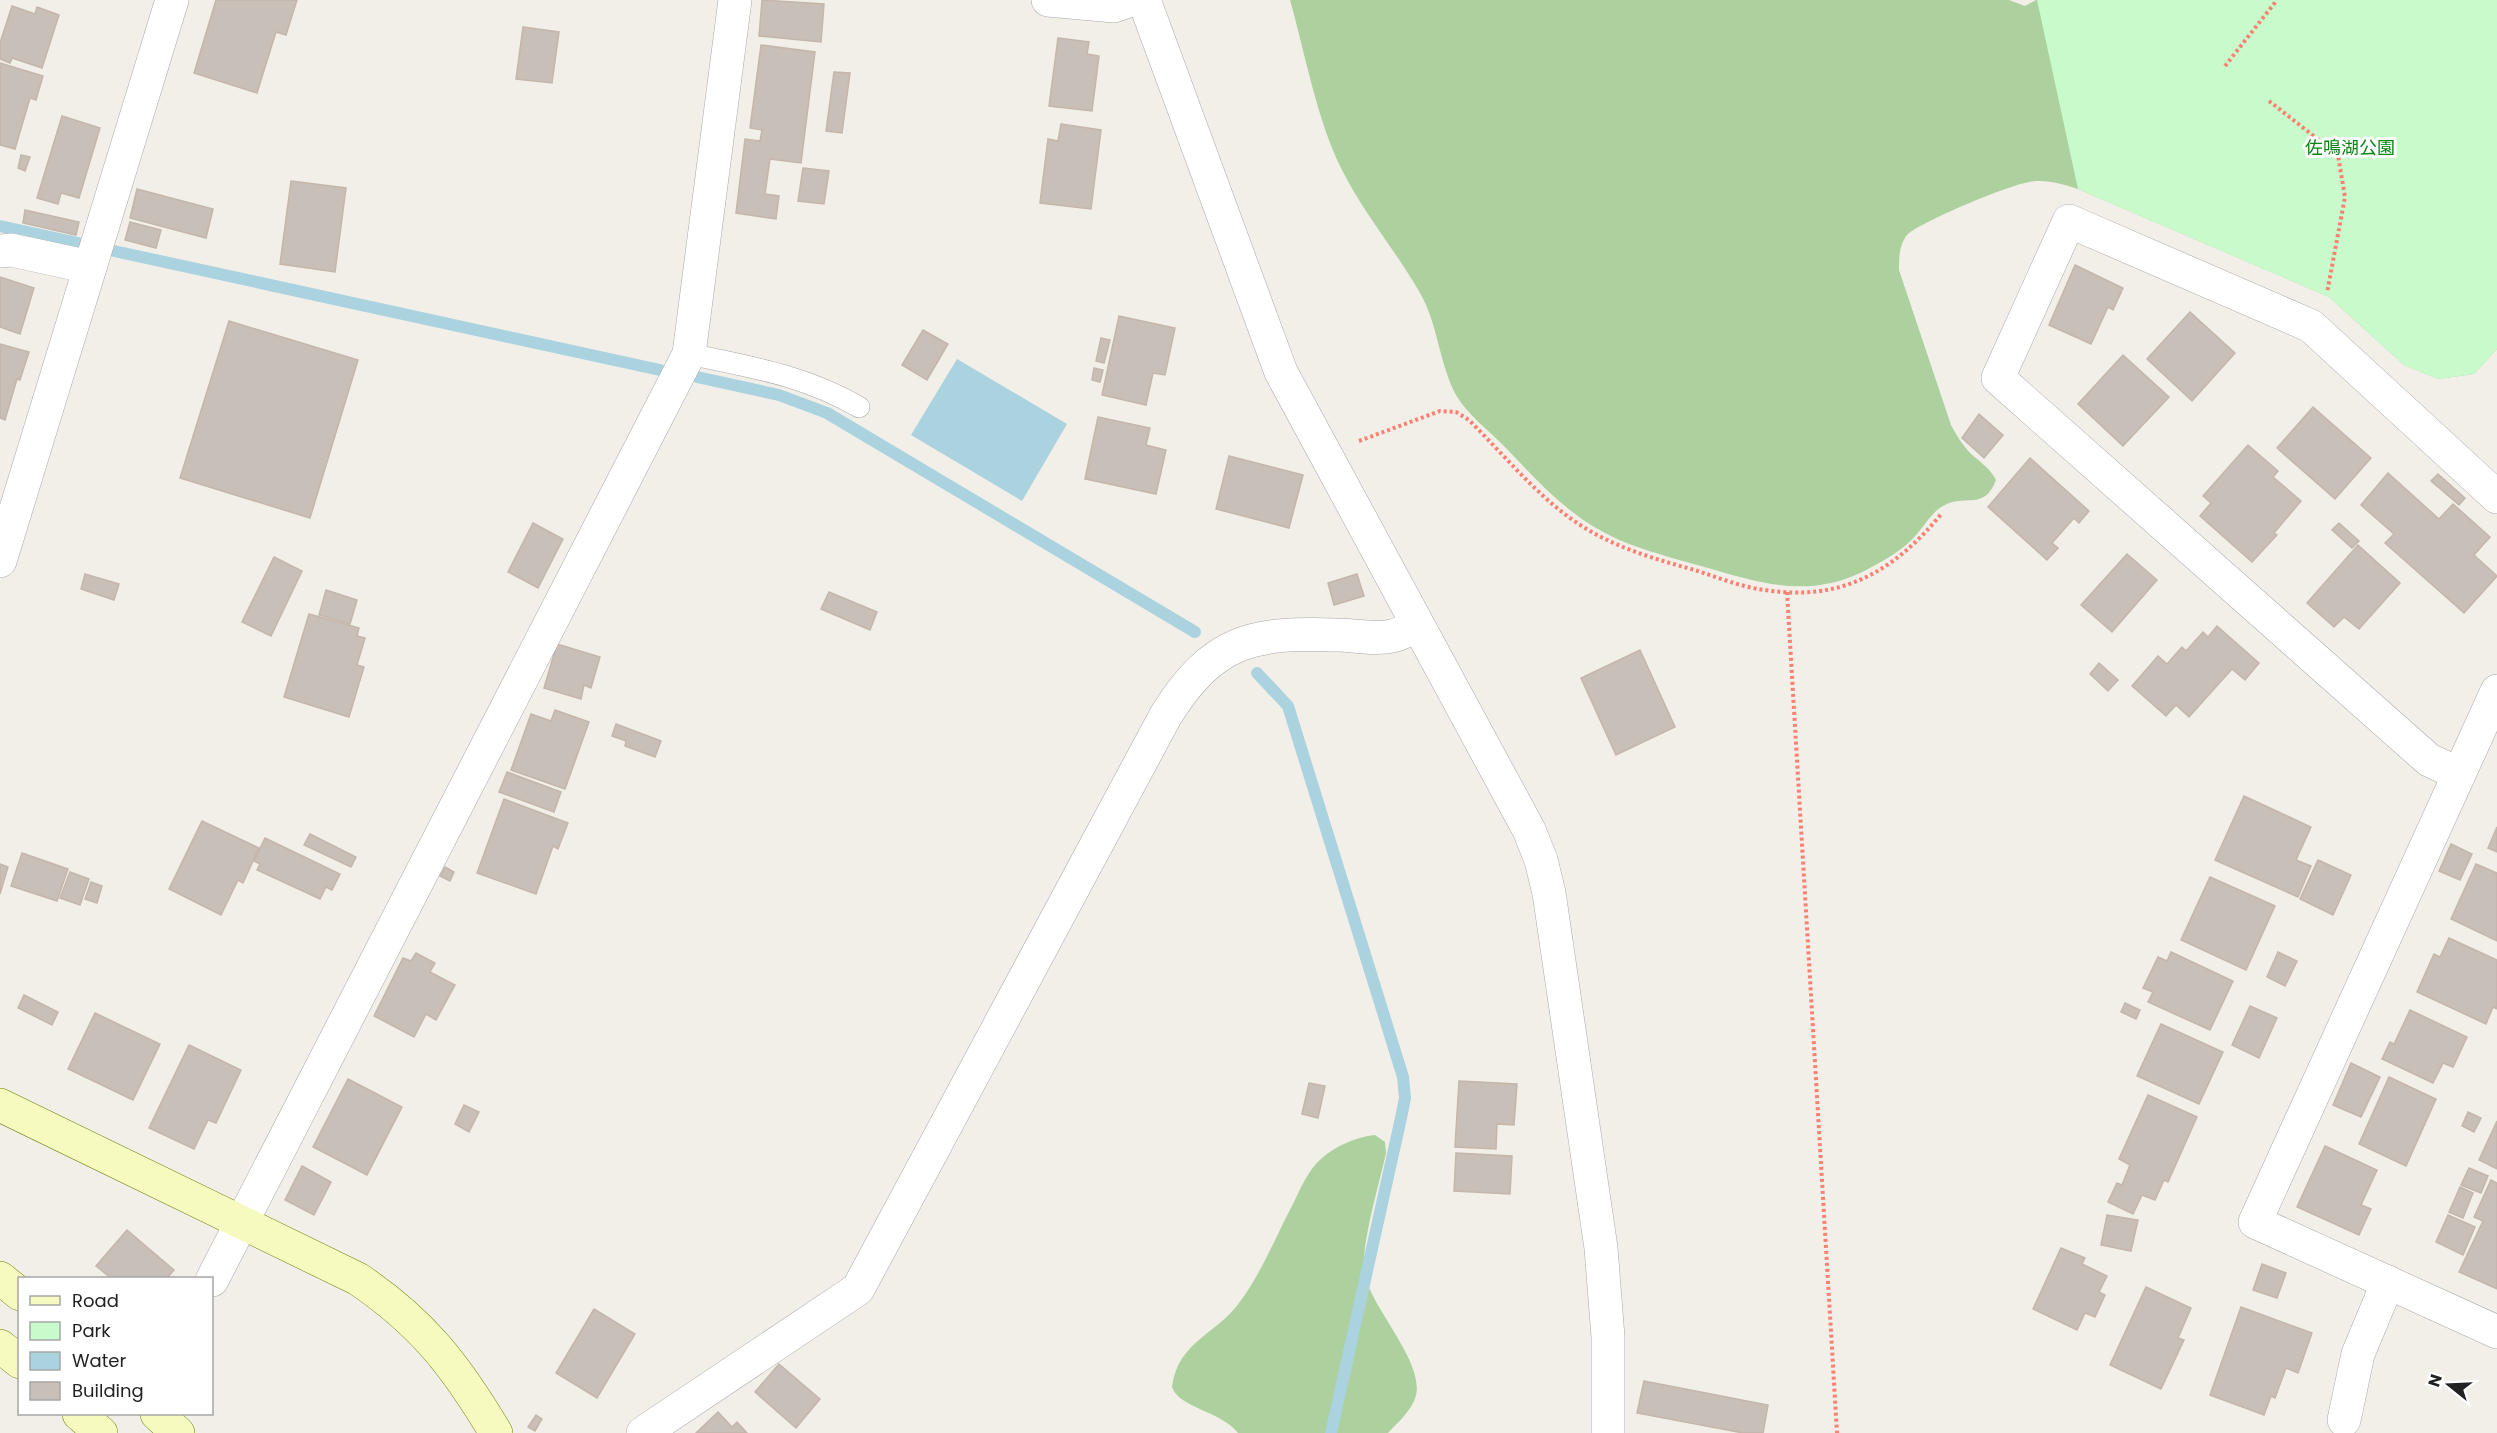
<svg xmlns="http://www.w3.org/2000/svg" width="2497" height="1433" font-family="Poppins,'Noto Sans JP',sans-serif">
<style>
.forest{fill:#add19e}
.park{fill:#c8facc}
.water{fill:#aad3df}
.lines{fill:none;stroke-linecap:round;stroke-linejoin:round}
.stream{stroke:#aad3df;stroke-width:12}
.building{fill:#c7bfb8;stroke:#c4b6ab;stroke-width:1.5}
.lane-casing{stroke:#a9a9a9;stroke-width:22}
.street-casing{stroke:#a9a9a9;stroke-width:34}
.secondary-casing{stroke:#707d05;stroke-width:34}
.path{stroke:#fa8072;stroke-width:4;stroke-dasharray:3 3;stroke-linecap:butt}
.lane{stroke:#fff;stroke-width:21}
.street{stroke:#fff;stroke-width:33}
.secondary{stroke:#f7fabf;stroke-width:33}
.labels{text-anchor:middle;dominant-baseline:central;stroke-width:6;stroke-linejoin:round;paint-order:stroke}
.park-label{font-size:18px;fill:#0c8416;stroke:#fff}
</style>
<rect width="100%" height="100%" fill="#f2efe9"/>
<g class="forest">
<path d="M 1290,0 L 2009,0 L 2025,6 L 2036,0 L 2497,0 L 2497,349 L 2474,374 L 2438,379 L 2404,365 L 2329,297 L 2078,189 C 2062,184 2046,179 2029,182 C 2009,185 1920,222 1907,235 C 1899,245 1899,258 1899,270 L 1951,425 C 1956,435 1962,444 1970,453 C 1980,462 1990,468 1996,480 C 1984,512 1964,493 1943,506 C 1932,512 1926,524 1917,534 C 1904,549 1887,559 1870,568 C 1813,599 1766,585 1708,568 C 1670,557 1630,548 1596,528 C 1560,507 1533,476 1504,446 C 1488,430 1467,414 1456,395 C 1439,363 1438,324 1420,293 C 1396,251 1364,214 1342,170 C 1317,121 1305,53 1290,0 Z"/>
<path d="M 1375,1135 L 1385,1142 L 1386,1153 C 1380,1182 1359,1250 1365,1276 C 1373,1311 1430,1368 1414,1401 C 1408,1414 1397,1423 1388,1433 L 1238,1433 C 1221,1411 1179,1408 1172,1387 C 1178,1341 1217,1334 1239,1303 C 1261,1274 1275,1238 1292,1206 C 1300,1190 1307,1171 1321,1159 C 1335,1146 1356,1137 1375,1135 Z"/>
</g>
<polygon class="park" points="2037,0 2497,0 2497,349 2474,374 2438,379 2404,365 2329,297 2078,189"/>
<polygon class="water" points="957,359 1067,424 1022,501 911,435"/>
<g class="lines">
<g class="stream">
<polyline points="0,226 78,243"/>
<polyline points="114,251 660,370"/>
<polyline points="697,377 779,395 827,413 1195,632"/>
<polyline points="1257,673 1288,706 1403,1077 1405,1098 1401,1118 1331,1433"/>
</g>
</g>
<g class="building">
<polygon points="216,0 297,0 286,35 276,32 257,93 194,73"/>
<polygon points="762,0 824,4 821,42 759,36"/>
<polygon points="12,6 35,14 37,7 59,15 42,68 12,58 10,63 0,59 0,43"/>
<polygon points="523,27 559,32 552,83 516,79"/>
<polygon points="1058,38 1089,42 1087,54 1099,56 1092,111 1049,106"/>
<polygon points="761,45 815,52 801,163 770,159 765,194 779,196 776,219 736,213 745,139 760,141 762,130 750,128"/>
<polygon points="0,63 43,76 36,100 30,98 15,149 0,145"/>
<polygon points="834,72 850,73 842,133 826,131"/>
<polygon points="62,116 100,128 79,198 61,193 58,204 37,198"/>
<polygon points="1061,124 1101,130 1091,209 1040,203 1048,139 1058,141"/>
<polygon points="21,155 30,157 25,171 18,168"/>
<polygon points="803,168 829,171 824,204 798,201"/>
<polygon points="291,181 346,188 335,272 280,264"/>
<polygon points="137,189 213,209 206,238 130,218"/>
<polygon points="25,210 79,222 76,235 23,223"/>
<polygon points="130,222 161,230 156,248 125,240"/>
<polygon points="2075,265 2123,288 2113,310 2108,307 2091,344 2049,325"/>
<polygon points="0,277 34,288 20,334 0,327"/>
<polygon points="2190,312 2235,353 2192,401 2147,359"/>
<polygon points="1119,316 1175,328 1165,375 1153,373 1146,405 1102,395"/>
<polygon points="229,321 358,360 310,518 180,478"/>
<polygon points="923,330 948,344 927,380 902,365"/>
<polygon points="1101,338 1110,340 1104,363 1096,361"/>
<polygon points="0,344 29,352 20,380 17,379 5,420 0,418"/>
<polygon points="2123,355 2169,397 2123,446 2078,404"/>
<polygon points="1094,368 1103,370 1100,382 1092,380"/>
<polygon points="2313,407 2371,458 2335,499 2277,448"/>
<polygon points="1979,414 2003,435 1984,458 1962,438"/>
<polygon points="1098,417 1150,428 1146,445 1166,450 1156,494 1085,479"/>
<polygon points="2248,445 2278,471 2273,477 2301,501 2274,533 2277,535 2252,562 2200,516 2211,503 2203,496"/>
<polygon points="1229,456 1303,475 1289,528 1216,509"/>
<polygon points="2030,458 2089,511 2079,523 2074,518 2052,543 2058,548 2047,560 1988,507"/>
<polygon points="2388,473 2439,519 2453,504 2490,537 2474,555 2497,576 2464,613 2385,543 2394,534 2361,505"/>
<polygon points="2438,474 2465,498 2459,505 2431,481"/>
<polygon points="533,523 563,539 538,588 508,572"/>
<polygon points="2339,523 2359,541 2352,548 2332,530"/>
<polygon points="2358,545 2400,583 2359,629 2344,617 2334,627 2307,603"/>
<polygon points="2127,554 2157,580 2112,632 2081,605"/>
<polygon points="274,557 302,571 271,636 242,622"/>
<polygon points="85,574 119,584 114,600 81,589"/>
<polygon points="1357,574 1364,596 1334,605 1328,583"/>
<polygon points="326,590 357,600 350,624 319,615"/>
<polygon points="829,592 877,612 870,630 821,609"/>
<polygon points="309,614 359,628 357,636 365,638 357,665 364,667 349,717 284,697"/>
<polygon points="2217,626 2259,663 2245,680 2232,669 2189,717 2176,705 2166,716 2132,686 2158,656 2167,664 2182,647 2186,651 2203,632 2208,637"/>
<polygon points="557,644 600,657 591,688 584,685 581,699 544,688"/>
<polygon points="1640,650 1675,727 1616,755 1581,678"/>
<polygon points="2099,663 2118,680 2108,691 2090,674"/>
<polygon points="555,710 589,722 565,789 511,770 531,714 551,721"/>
<polygon points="616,724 661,741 655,757 625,746 626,741 612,736"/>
<polygon points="507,772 561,792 554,812 499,792"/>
<polygon points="2244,796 2311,827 2296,860 2311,866 2298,897 2215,860"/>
<polygon points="504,799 568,823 558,849 553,846 536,894 477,873"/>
<polygon points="202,821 259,848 243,883 238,880 221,915 169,889"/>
<polygon points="2497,827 2497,852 2488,848"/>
<polygon points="310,834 356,857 351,867 304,845"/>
<polygon points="265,838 340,874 332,890 326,887 320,899 257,870 260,864 254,861"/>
<polygon points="2451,844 2472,854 2460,880 2439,871"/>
<polygon points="22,853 68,869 57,901 11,886"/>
<polygon points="2318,860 2351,875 2333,915 2300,899"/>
<polygon points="0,864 8,867 0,894"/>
<polygon points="2476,864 2497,873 2497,941 2451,919"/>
<polygon points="445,867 454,872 450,881 440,876"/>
<polygon points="70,872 89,879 80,905 60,898"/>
<polygon points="2210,877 2275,906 2246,970 2181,940"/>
<polygon points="91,882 102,886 97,903 85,899"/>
<polygon points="2449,938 2497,960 2497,1009 2493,1007 2486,1024 2417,992 2434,954 2440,957"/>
<polygon points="2171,952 2233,981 2210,1030 2148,1002 2153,992 2143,988 2158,957 2167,961"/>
<polygon points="2278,952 2297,961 2285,986 2267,977"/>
<polygon points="416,953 435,963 430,972 455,985 436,1020 426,1014 414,1037 374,1016 403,958 411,961"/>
<polygon points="24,995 58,1012 52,1025 18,1008"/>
<polygon points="2125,1003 2140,1010 2136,1019 2121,1012"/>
<polygon points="2250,1006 2277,1018 2259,1058 2232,1045"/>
<polygon points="2410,1010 2467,1037 2453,1067 2443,1063 2433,1083 2382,1059 2390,1042 2394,1044"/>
<polygon points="95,1013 160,1044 133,1100 68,1069"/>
<polygon points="2161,1024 2223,1052 2199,1104 2137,1076"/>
<polygon points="189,1045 241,1070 216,1123 208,1120 194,1149 149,1128"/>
<polygon points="2351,1063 2380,1077 2361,1117 2333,1105"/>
<polygon points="2389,1077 2436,1099 2406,1166 2359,1144"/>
<polygon points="348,1079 402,1107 367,1175 313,1147"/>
<polygon points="1459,1081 1517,1084 1514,1125 1497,1124 1496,1149 1455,1147"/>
<polygon points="1309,1083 1325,1086 1318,1118 1302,1114"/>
<polygon points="2148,1095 2197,1117 2168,1182 2164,1180 2155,1200 2142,1195 2133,1214 2108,1202 2117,1183 2122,1185 2130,1165 2119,1159"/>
<polygon points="464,1105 479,1112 469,1132 455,1124"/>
<polygon points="2468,1112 2481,1118 2474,1132 2462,1126"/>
<polygon points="2497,1121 2497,1169 2479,1160"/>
<polygon points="2325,1146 2377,1170 2361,1205 2371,1209 2359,1235 2297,1207"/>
<polygon points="1456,1153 1512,1156 1510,1194 1454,1191"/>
<polygon points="302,1166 331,1182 314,1215 285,1200"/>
<polygon points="2469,1168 2488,1176 2481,1193 2461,1185"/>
<polygon points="2491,1180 2497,1183 2497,1289 2459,1272 2483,1221 2474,1217"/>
<polygon points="2460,1187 2473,1193 2463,1218 2449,1212"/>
<polygon points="2107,1215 2138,1220 2131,1251 2101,1245"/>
<polygon points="2448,1215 2475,1227 2463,1255 2436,1242"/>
<polygon points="127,1230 174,1270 167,1278 111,1278 96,1266"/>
<polygon points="2061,1248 2085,1258 2082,1264 2107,1276 2099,1292 2105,1295 2095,1317 2085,1313 2077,1330 2033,1309"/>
<polygon points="2262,1264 2286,1273 2277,1298 2253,1290"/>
<polygon points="2146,1287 2191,1308 2178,1338 2184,1340 2161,1389 2110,1365"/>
<polygon points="2241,1307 2312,1333 2298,1373 2286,1368 2275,1398 2271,1396 2264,1415 2210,1395"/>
<polygon points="594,1309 635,1334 597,1398 556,1373"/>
<polygon points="779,1364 820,1399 796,1428 755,1392"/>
<polygon points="1644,1381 1768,1405 1763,1433 1743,1433 1637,1413"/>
<polygon points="718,1412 732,1427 737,1422 747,1433 696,1433"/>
<polygon points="536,1415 542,1419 535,1431 528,1427"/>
</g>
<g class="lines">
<g class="lane-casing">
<path id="lane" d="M 689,354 C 750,367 804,375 859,407"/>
</g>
<g class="street-casing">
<g id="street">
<polyline points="1048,0 1114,6 1131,0"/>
<polyline points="1144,0 1281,372 1529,830 1541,860 1549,893 1601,1248 1608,1337 1608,1433"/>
<polyline points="0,251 11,250 90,267"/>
<polyline points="0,561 172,0"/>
<polyline points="2497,691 2255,1222 2497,1332"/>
<polyline points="2459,774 2429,760 1998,378 2069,221 2311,326 2497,497"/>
<polyline points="212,1280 689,354 735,0"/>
<polyline points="2344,1420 2358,1354 2388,1282"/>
<path d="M 643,1433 L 858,1289 L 1166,715 C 1213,640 1252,632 1337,635 C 1354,635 1376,640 1392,636 C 1401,634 1409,629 1418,626"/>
</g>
</g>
<g class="secondary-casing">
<g id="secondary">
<path d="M 0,1105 L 358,1279 C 423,1323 456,1366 496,1433"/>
<polyline points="0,1278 20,1294"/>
<polyline points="0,1346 20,1362"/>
<polyline points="79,1414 101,1433"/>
<polyline points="157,1414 178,1433"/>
</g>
</g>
<g class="path">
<polyline points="2225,66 2277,0"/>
<polyline points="2269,101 2338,155 2345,197 2327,293"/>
<path d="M 1359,441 L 1440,411 L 1456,412 L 1469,420 C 1502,453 1533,491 1570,518 C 1607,545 1648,557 1691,569 C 1715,576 1740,587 1765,590 C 1842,602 1895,571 1942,513"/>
<polyline points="1787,592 1837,1433"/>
</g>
<use href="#lane" class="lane"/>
<use href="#street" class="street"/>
<use href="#secondary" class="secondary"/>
</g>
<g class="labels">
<g class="park-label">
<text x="2350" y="147">佐鳴湖公園</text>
</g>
</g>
<rect x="18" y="1277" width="195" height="138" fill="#ffffff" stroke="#a7a7a7" stroke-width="1.5"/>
<rect x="30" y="1296" width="30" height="9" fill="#f7fabf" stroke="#a7a7a7" stroke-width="1.5"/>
<text x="72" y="1307" font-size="18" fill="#222222">Road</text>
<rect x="30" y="1322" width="30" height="18" fill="#c8facc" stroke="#a7a7a7" stroke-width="1.5"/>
<text x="72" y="1337" font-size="18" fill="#222222">Park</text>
<rect x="30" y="1352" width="30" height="18" fill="#aad3df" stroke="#a7a7a7" stroke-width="1.5"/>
<text x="72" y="1367" font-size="18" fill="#222222">Water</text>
<rect x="30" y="1382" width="30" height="18" fill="#c7bfb8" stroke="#a7a7a7" stroke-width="1.5"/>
<text x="72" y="1397" font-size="18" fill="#222222">Building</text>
<g transform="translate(2449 1385) rotate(288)" stroke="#ffffff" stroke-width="4.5" paint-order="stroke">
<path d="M0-4.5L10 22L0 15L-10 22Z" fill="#222222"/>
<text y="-9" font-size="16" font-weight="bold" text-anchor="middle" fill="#222222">N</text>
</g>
</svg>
